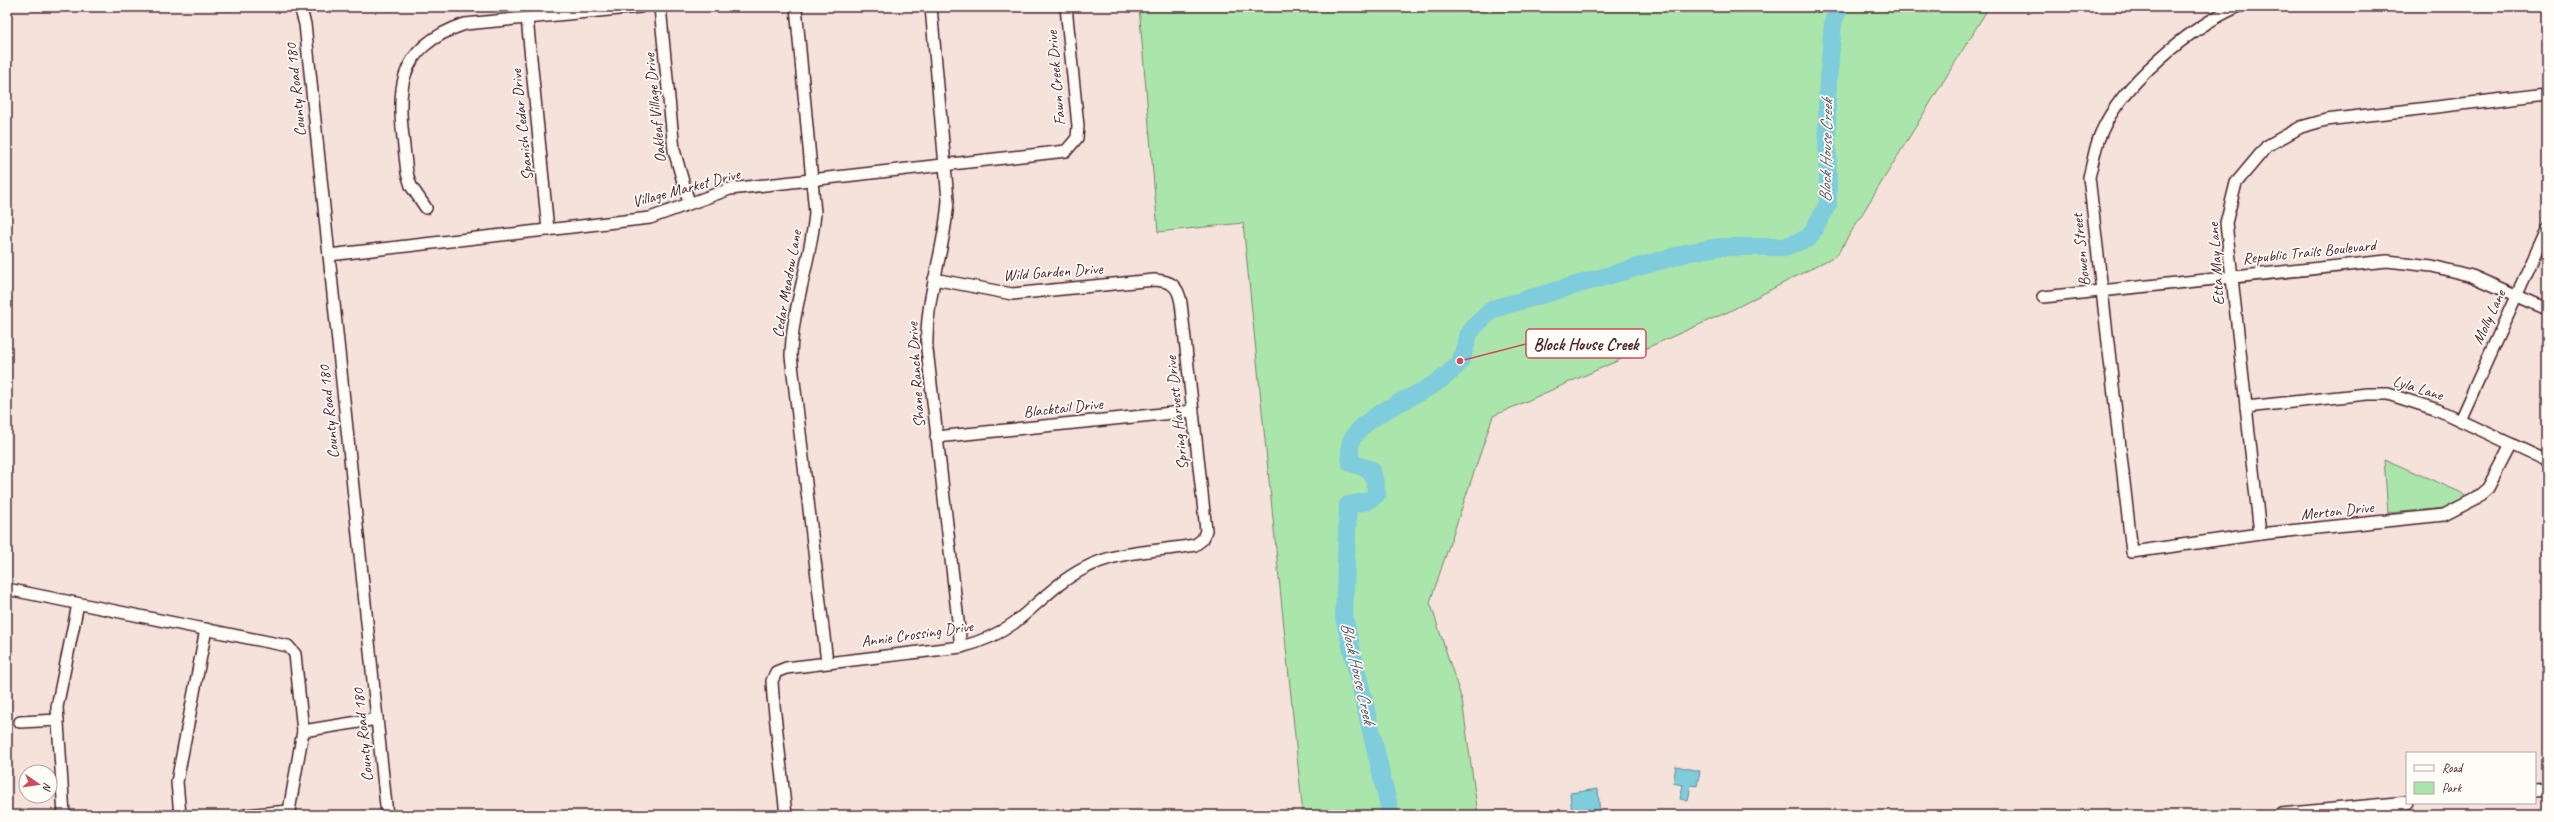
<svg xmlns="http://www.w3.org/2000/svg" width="2554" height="822" font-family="Caveat,sans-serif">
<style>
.green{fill:#aae5ab;stroke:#7a826b}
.water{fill:#7eccdc;stroke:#698795}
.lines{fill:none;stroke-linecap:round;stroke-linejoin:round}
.river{stroke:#7eccdc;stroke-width:18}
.minor-casing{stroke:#4a1f2b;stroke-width:14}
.major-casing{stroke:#4a1f2b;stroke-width:16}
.minor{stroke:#fdfcf7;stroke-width:11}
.major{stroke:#fdfcf7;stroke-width:13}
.labels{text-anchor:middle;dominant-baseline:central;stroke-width:3.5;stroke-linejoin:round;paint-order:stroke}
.street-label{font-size:16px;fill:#4a1f2b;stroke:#fdfcf7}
.water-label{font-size:17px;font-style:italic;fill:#5a5360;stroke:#fdfcf7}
.leader{fill:none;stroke:#d1495b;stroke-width:1.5}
.callout-dot{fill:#d1495b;stroke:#fdfcf7;stroke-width:1.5}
.callout{fill:#fdfcf7;stroke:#d1495b;stroke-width:1.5}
.callout-label{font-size:17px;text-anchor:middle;font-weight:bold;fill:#4a1f2b}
</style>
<rect width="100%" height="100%" fill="#f5e3db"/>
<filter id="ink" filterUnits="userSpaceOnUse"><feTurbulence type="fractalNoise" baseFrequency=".025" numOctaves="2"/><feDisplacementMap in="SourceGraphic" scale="8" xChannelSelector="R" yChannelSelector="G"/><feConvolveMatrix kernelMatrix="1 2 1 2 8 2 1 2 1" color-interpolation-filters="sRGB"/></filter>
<g filter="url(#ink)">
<g class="green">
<polygon points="1139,7 1989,7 1837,255 1730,311 1493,416 1430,602 1462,700 1478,815 1303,815 1243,223 1158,232"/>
<polygon points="2384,459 2460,492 2468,498 2446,508 2388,513"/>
</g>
<g class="water">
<polygon points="1676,766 1700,771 1697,786 1691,785 1688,801 1680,799 1683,785 1673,783"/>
<polygon points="1598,789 1600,815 1572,815 1570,793"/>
</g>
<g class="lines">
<path class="river" d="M 1391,815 L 1344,617 L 1348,505 L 1368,501 L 1377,494 L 1372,470 L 1351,463 C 1350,454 1348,443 1354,436 C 1380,402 1431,397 1459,363 C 1465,355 1465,343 1469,334 C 1474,325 1486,316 1493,309 L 1690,252 L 1719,247 L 1784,247 L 1809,238 L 1828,204 L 1827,97 L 1833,22 L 1840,7"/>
<g class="minor-casing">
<g id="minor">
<polyline points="300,7 305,24 387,815"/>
<polyline points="660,7 674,150 689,203"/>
<path d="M 796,7 L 815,213 C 811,261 792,307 791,356 L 827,662"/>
<path d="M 931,7 L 948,200 C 945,252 925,295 927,349 L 961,647"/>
<path d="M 2237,7 C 2189,28 2122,84 2101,133 C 2095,146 2093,163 2089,177 L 2132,552 L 2260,534 L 2444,515 L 2475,499 L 2488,488 L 2511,444"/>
<polyline points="527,18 548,230"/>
<path d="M 426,208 L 411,186 L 407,173 C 400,105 384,51 465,24 L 640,7"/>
<polyline points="329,255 650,218 730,189 1066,151 1077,138 1078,126 1066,7"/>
<polyline points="2043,297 2387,261 2432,266 2472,276 2547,309"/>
<polyline points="2246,407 2367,394 2388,394 2438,410 2547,461"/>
<polyline points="2460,420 2547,228"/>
<polyline points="936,437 1192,411"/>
<polyline points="2260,534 2226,223 2236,183 2267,146 2301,127 2326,120 2547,94"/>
<polyline points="7,589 288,646 295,654 303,731 289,811 245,815"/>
<polyline points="20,722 58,720"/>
<polyline points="303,731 377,719"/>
<polyline points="64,815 57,707 78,604"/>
<polyline points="180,815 177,782 206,629"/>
<path d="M 786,815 L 773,696 L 772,681 L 776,672 L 786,668 L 961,647 C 980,642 998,635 1014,623 C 1037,605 1056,583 1083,569 C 1118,550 1157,552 1195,545 L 1203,539 L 1206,530 L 1181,303 C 1178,285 1171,281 1154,280 L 1012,294 L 934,279"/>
</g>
</g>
<g class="major-casing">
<g id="major">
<polyline points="2535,790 2547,789"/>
<polyline points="2281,815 2407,803"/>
</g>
</g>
<use href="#minor" class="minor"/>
<use href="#major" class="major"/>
</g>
</g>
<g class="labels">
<g class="street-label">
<text transform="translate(1056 78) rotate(-95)">Fawn Creek Drive</text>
<text transform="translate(296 90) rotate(-96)">County Road 180</text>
<text transform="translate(655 108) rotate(-96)">Oakleaf Village Drive</text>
<text transform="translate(522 125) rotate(-96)">Spanish Cedar Drive</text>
<text transform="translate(686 188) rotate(-15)">Village Market Drive</text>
<text transform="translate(2081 250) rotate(-96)">Bowen Street</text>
<text transform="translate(2309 252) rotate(-6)">Republic Trails Boulevard</text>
<text transform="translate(2216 264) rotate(-94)">Etta May Lane</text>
<text transform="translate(1053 272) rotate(-4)">Wild Garden Drive</text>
<text transform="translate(787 284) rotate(-80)">Cedar Meadow Lane</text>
<text transform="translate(2489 317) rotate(-65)">Molly Lane</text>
<text transform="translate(916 375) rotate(-94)">Shane Ranch Drive</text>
<text transform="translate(2418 388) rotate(17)">Lyla Lane</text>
<text transform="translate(1063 408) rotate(-6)">Blacktail Drive</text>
<text transform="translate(329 412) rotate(-96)">County Road 180</text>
<text transform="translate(1177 413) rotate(-96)">Spring Harvest Drive</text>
<text transform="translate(2337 511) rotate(-6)">Merton Drive</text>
<text transform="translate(917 634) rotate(-8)">Annie Crossing Drive</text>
<text transform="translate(363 735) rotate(-96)">County Road 180</text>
</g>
<g class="water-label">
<text transform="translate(1826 151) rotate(-89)">Block House Creek</text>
<text transform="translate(1358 673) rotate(77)">Block House Creek</text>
</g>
</g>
<path class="leader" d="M1460 361L1526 344"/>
<circle class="callout-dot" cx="1460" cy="361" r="4"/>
<rect class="callout" x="1526" y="329" width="120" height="29" rx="4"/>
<g class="callout-label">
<text x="1586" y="350">Block House Creek</text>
</g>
<rect width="2554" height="822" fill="none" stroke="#fdfcf7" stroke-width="24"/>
<rect x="12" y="12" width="2530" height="798" fill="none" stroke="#4a1f2b" stroke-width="1.5" filter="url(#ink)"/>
<rect x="2406" y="752" width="130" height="52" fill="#fdfcf7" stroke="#b5a4a5"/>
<rect x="2414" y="765" width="20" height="6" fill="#fdfcf7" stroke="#b5a4a5"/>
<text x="2442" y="772" font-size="12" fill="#4a1f2b">Road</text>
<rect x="2414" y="782" width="20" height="12" fill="#aae5ab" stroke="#b5a4a5"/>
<text x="2442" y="792" font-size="12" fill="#4a1f2b">Park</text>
<g transform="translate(38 784) rotate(103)"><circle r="19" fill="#fdfcf7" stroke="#b5a4a5"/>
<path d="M0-3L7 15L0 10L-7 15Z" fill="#d1495b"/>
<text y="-6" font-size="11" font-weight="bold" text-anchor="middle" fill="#4a1f2b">N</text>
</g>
</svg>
